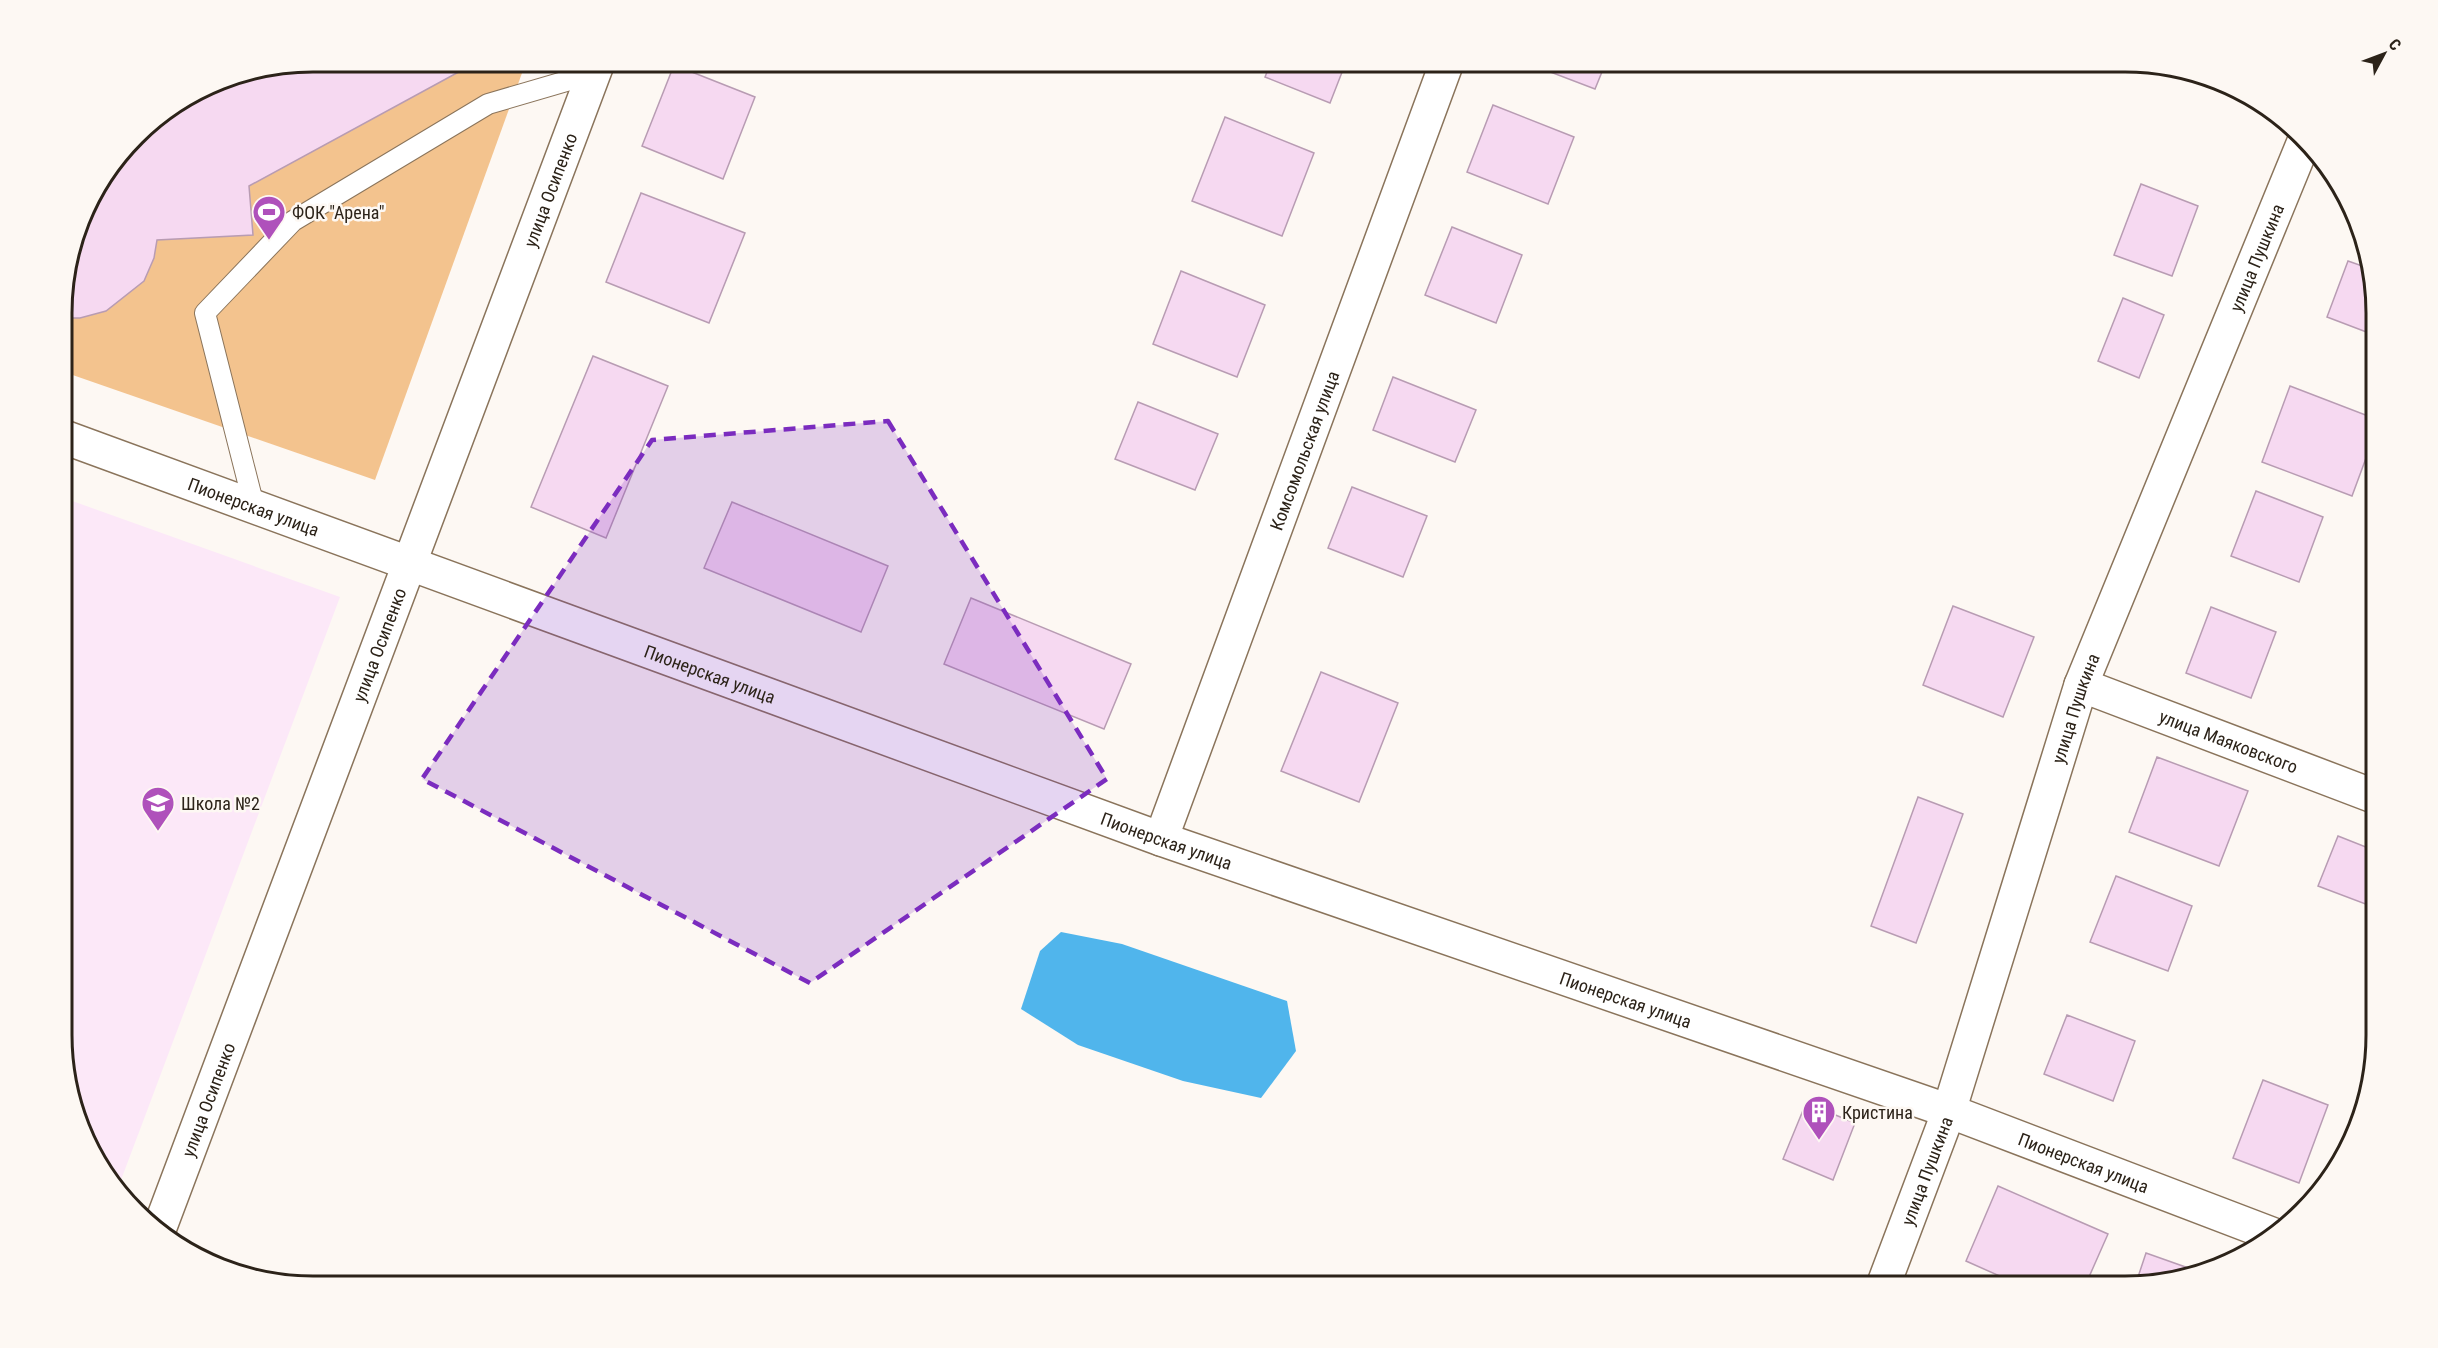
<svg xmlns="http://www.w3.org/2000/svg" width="2438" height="1348" font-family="'Roboto Condensed',sans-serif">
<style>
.education{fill:#fce8f8}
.green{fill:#f3c38e}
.water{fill:#50b5ec}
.building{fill:#f6d9f1;stroke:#b89cb3;stroke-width:1.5}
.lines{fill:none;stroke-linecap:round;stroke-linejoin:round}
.service-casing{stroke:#8a745b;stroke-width:22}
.minor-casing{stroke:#8a745b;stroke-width:36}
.service{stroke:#fff;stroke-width:20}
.minor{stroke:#fff;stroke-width:33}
.marked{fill:#7b2cbf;fill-opacity:0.2;stroke:#7b2cbf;stroke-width:4.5;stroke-dasharray:12 8;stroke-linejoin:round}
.labels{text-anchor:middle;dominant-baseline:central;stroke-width:5;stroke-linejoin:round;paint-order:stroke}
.street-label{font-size:18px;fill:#2c2319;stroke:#fdf8f3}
.poi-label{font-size:18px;fill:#2c2319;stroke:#fdf8f3;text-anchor:start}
.rim{fill:none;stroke:#2c2319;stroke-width:3}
</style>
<rect width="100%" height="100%" fill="#fdf8f3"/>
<polygon class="education" points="64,498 340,597 118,1188 104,1175 64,1068"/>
<polygon class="green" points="313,62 526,62 375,480 64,372 64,280 88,201 147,124 217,81"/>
<polygon class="water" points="1061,932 1122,944 1287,1001 1296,1051 1261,1098 1183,1081 1078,1045 1021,1009 1040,951"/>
<g class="building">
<polygon points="313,62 477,62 249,186 253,235 157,240 154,258 144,281 106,311 80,318 64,318 64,280 88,201 147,124 217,81"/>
<polygon points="1271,62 1346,62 1330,103 1265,77"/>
<polygon points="1524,62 1606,62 1595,89"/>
<polygon points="674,65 755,97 723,179 642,146"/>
<polygon points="2171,68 2191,70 2251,95 2254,98 2253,102 2169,73"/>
<polygon points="1493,105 1574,137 1548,204 1467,172"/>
<polygon points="1225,117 1314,153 1282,236 1192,201"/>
<polygon points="2141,184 2198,206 2172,276 2114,255"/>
<polygon points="641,193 745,233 709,323 606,282"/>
<polygon points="2355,216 2363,232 2363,233 2351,229"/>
<polygon points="1452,227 1522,255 1496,323 1425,295"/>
<polygon points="2348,261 2371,269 2376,296 2376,314 2369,333 2327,317"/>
<polygon points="1181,271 1265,305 1237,377 1153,344"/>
<polygon points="2123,298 2164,315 2139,378 2098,361"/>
<polygon points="593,356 668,386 606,538 531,507"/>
<polygon points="1393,377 1476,410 1455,462 1373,430"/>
<polygon points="2290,386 2376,419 2376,431 2352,496 2262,462"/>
<polygon points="1138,402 1218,434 1195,490 1115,459"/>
<polygon points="1352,487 1427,516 1403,577 1328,548"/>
<polygon points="2256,491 2323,517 2299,582 2231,556"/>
<polygon points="732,502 888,566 861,632 704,568"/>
<polygon points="971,598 1131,664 1104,729 944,664"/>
<polygon points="1953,606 2034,637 2003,717 1923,685"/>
<polygon points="2211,607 2276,632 2251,698 2186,673"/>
<polygon points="1321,672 1398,703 1359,802 1281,771"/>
<polygon points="2157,757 2248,791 2219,866 2129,832"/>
<polygon points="1918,797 1963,814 1916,943 1871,926"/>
<polygon points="2338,836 2376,851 2376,908 2318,886"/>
<polygon points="2116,876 2192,906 2168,971 2090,942"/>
<polygon points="2067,1015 2135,1041 2113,1101 2044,1074"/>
<polygon points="2263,1080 2328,1105 2299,1183 2233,1158"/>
<polygon points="1806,1103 1855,1123 1833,1180 1783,1159"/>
<polygon points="1998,1186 2108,1234 2085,1286 2022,1286 1966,1261"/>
<polygon points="2146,1253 2194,1270 2135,1286"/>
</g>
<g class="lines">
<g class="service-casing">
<polyline id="service" points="254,506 205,313 293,221 488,104 594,73"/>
</g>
<g class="minor-casing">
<g id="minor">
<path id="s1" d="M 64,437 L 1161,839 L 1949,1111 L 2274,1235"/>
<path id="s2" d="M 2081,685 L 2376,797"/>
<path id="s3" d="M 1161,839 L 1447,62"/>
<path id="s4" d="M 160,1227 L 598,62"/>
<path id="s5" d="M 1883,1286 L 1949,1111 L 2081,685 L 2303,144"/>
</g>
</g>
<use href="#service" class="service"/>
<use href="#minor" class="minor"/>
</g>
<path class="marked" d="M 888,421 L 1107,779 L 810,983 L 422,779 L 652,440 Z"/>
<defs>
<g id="stadium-pin" transform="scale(1.725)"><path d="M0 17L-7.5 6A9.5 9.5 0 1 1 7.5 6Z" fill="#af51bb" stroke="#fdf8f3"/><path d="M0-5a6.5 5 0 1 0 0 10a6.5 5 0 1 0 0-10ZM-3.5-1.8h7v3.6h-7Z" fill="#fff"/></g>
<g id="school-pin" transform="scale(1.725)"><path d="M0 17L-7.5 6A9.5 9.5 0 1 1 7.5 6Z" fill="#af51bb" stroke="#fdf8f3"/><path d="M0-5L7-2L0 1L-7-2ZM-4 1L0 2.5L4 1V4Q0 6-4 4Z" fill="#fff"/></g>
<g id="building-pin" transform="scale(1.725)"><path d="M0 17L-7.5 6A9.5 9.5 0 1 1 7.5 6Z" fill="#af51bb" stroke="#fdf8f3"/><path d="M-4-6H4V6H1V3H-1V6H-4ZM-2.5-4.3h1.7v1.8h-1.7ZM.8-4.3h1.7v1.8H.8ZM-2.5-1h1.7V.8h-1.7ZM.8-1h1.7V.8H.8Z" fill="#fff"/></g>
</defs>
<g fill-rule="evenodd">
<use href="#stadium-pin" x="269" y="212"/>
<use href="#school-pin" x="158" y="803"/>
<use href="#building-pin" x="1819" y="1112"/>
</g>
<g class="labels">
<g class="street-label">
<text stroke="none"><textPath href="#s4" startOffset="1108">улица Осипенко</textPath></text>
<text stroke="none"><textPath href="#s5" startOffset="1095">улица Пушкина</textPath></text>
<text stroke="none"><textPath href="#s3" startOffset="414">Комсомольская улица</textPath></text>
<text stroke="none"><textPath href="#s1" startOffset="202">Пионерская улица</textPath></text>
<text stroke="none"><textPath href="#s4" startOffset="622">улица Осипенко</textPath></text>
<text stroke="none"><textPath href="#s1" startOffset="688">Пионерская улица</textPath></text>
<text stroke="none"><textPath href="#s5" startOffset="609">улица Пушкина</textPath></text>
<text stroke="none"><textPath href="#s2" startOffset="158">улица Маяковского</textPath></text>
<text stroke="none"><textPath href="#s1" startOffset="1174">Пионерская улица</textPath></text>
<text stroke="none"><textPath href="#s1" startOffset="1660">Пионерская улица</textPath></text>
<text stroke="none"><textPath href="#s4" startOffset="136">улица Осипенко</textPath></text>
<text stroke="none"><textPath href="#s1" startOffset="2146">Пионерская улица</textPath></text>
<text stroke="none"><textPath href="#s5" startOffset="123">улица Пушкина</textPath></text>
</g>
<g class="poi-label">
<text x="292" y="212">ФОК "Арена"</text>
<text x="181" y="803">Школа №2</text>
<text x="1842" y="1112">Кристина</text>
</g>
</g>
<path d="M0 0H2438V1348H0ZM313 72H2125A241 241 0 0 1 2366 313V1035A241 241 0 0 1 2125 1276H313A241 241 0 0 1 72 1035V313A241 241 0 0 1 313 72Z" fill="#fdf8f3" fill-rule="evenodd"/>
<path class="rim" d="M313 72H2125A241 241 0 0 1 2366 313V1035A241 241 0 0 1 2125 1276H313A241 241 0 0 1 72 1035V313A241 241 0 0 1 313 72Z"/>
<g transform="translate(2384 54) rotate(49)" stroke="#fdf8f3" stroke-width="4.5" paint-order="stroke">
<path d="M0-4.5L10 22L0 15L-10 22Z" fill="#2c2319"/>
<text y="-9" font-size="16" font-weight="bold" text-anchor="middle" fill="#2c2319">С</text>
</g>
</svg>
